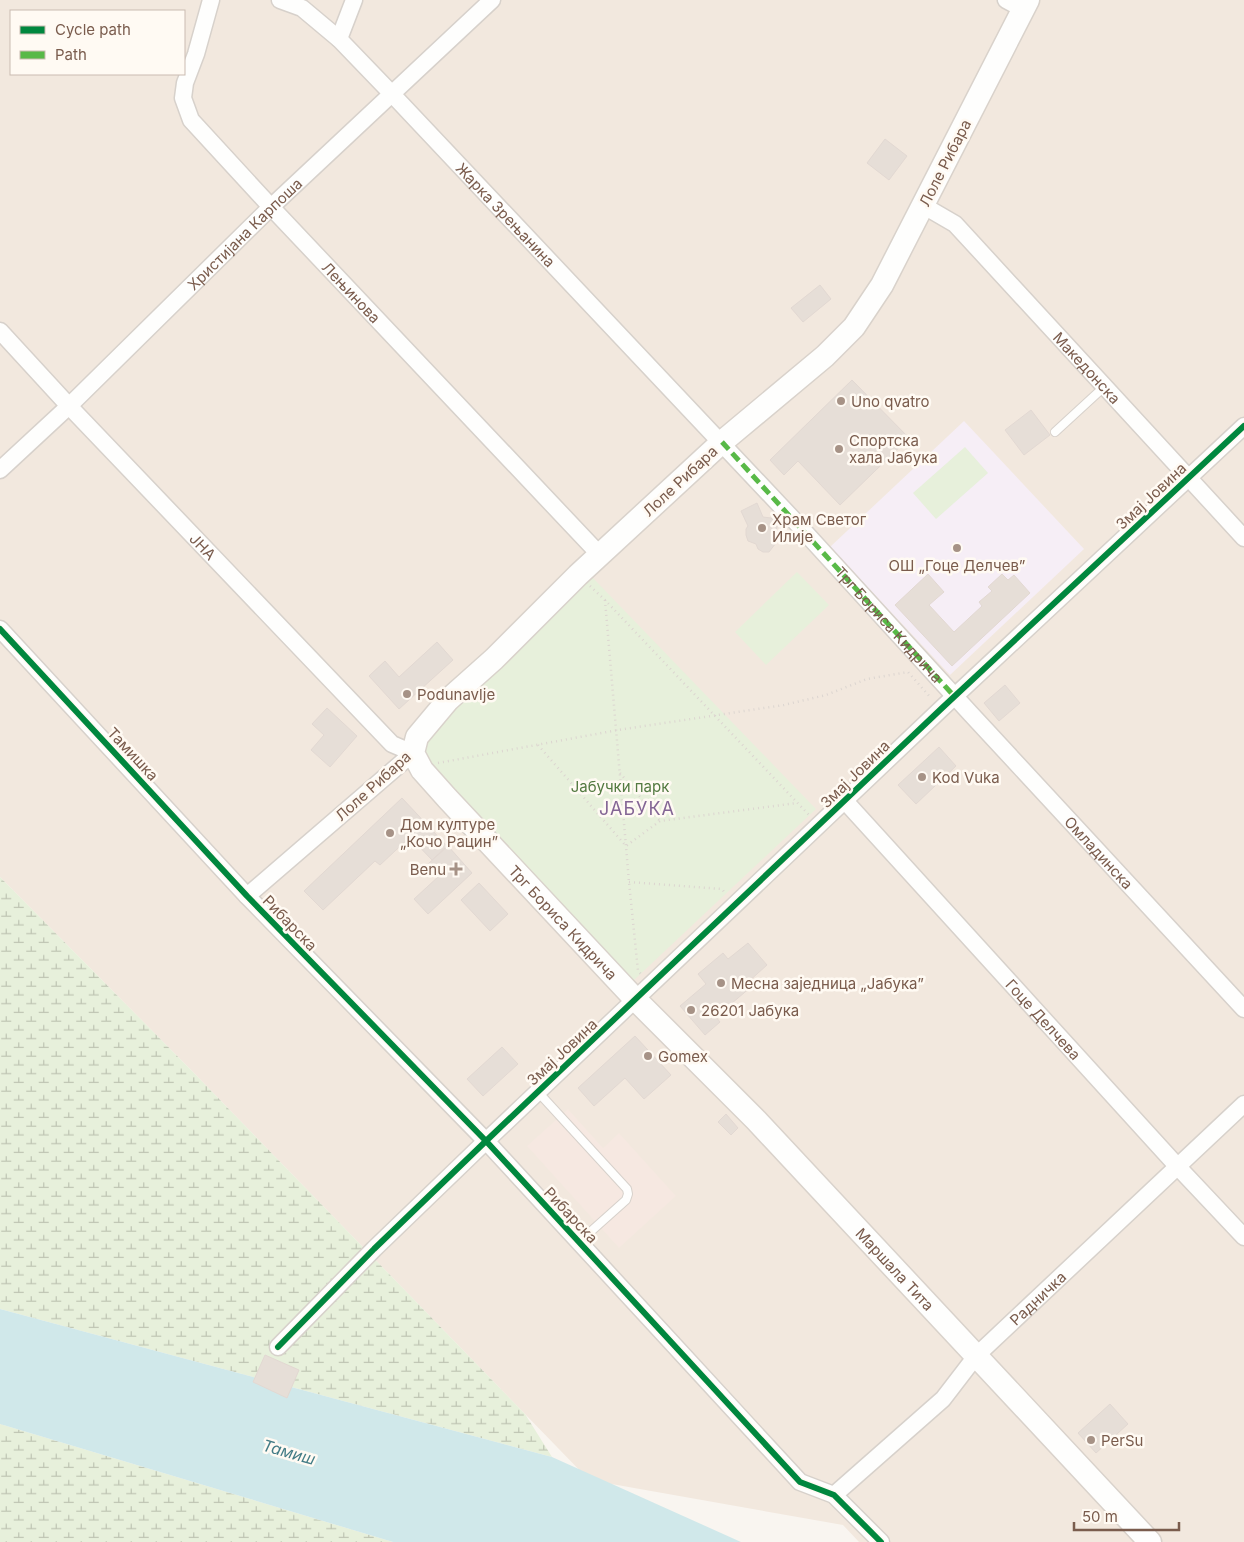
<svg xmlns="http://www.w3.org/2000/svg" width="1244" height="1542" font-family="Inter,sans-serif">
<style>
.residential{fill:#f2e8de;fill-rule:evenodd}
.commercial{fill:#f6e8e1}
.education{fill:#f6eef6}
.green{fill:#e7f0db}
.wetland{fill:url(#wetland-marsh)}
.water{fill:#d0e8ea}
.building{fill:#e6ded7;stroke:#e2d8d2}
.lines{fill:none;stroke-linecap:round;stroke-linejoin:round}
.lane-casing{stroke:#d7d1cb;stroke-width:10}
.street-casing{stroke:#d7d1cb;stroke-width:19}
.secondary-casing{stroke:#d9d2cb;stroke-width:25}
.path{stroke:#dcd5d0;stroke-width:2.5;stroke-dasharray:1 4;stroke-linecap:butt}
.lane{stroke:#fefefd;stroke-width:8}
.street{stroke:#fefefd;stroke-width:16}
.secondary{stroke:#fefefd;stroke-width:22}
.quiet{stroke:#58b947;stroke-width:5;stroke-dasharray:10 5;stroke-linecap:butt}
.cycleway-casing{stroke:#fffaf3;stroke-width:9}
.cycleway{stroke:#00873e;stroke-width:6}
.poi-dot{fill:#a69286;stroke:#fffaf3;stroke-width:2}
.labels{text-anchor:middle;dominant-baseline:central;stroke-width:5;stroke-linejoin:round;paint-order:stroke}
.street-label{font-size:15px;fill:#7a5c4d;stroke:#fffaf3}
.poi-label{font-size:15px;fill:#7a5c4d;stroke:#fffaf3;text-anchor:start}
.park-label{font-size:15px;fill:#537a41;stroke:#fffaf3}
.water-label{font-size:16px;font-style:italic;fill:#437c86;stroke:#fffaf3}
.quarter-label{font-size:18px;letter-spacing:1px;fill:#846695;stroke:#fffaf3}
</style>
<defs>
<pattern id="wetland-marsh" width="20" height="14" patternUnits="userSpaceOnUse" patternTransform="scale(1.25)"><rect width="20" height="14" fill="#e7f0db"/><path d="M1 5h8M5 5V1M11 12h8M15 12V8" fill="none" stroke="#c0c6b4"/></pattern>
</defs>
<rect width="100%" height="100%" fill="#f9f5f0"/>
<path class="residential" d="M 0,0 L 1244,0 L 1244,1542 L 859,1542 L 843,1525 L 589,1480 L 191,1070 L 0,877 ZM 11,11 L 184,11 L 184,74 L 11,74 Z"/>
<polygon class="commercial" points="568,1109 603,1148 619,1133 676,1196 619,1248 527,1146"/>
<polygon class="education" points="964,421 1084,549 950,675 830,547"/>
<g class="green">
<polygon points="965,447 988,473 936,519 913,493"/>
<polygon points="797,572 829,605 766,665 735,632"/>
<polygon points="592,577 816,809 633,981 429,766 422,751 427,734"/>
</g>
<g class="wetland">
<polygon points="0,877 191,1070 525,1414 552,1457 0,1309"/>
<polygon points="0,1424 393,1542 0,1542"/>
</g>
<polygon class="water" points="0,1309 552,1457 741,1542 393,1542 0,1424"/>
<g class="building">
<polygon points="885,139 907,156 889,180 867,163"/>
<polygon points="820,285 831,299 803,322 791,308"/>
<polygon points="852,380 909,438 840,505 798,461 784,475 770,460"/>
<polygon points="1031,410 1050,435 1024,455 1005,430"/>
<polygon points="757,503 763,517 771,518 776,522 777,527 776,532 773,536 776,543 769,552 763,552 758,549 756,544 748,541 746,535 746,529 748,526 741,511"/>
<polygon points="928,574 944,592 929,605 954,632 982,606 979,602 992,591 988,587 1002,574 1008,580 1014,575 1030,593 952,666 895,605"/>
<polygon points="437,642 453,660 399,709 369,676 385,661 399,677"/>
<polygon points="1005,685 1020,703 999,721 984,703"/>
<polygon points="327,708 357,736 330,767 311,750 324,735 312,724"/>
<polygon points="939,747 956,766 916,804 898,785"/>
<polygon points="402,798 447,846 432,860 410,837 380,865 375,861 323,910 304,891"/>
<polygon points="448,846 472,873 428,914 414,899 439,876 428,864"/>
<polygon points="479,883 508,914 490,931 461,900"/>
<polygon points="748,943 767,965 747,983 751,987 725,1009 721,1004 712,1012 720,1022 705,1035 680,1006 706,984 698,974 723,953 728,959"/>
<polygon points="635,1036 671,1075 644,1099 625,1078 594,1106 578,1088"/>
<polygon points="502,1047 518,1064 483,1096 467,1079"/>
<polygon points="726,1114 738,1128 731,1135 718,1122"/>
<polygon points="265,1355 299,1370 287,1398 253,1382"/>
<polygon points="1110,1404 1128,1424 1096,1453 1078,1433"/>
</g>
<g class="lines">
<g class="lane-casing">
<g id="lane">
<polyline points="1055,432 1104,387"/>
<polyline points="538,1092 627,1189 628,1194 626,1200 579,1242"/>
</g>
</g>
<g class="street-casing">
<g id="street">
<path id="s1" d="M 211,0 L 196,54 L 185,83 L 183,98 L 191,120 L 271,207 L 600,555"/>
<path id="s2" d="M 280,0 L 302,8 L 339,39 L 392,94 L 792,518 L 970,713 L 1244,1009"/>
<polyline points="1006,0 1023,9"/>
<polyline points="339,39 354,0"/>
<path id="s3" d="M 924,206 L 955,224 L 1244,538"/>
<path id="s4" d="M 0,331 L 69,406 L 392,744 L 413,753 L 247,896"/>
<path id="s5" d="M 0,470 L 69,406 L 271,207 L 492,0"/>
<polyline points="0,629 247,896 486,1141 800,1482 834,1495 881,1542"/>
<path id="s6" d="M 845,801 L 1178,1167 L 1244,1237"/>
<polyline points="278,1347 374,1249 486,1141 941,709 1244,426"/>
<path id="s7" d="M 834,1495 L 943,1399 L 976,1356 L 1244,1104"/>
</g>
</g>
<g class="secondary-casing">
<g id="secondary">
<path id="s8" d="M 1028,0 L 882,285 L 854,327 L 825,356 L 722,442 L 578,575 L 494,659 L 448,700 L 417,737 L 413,753 L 422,770 L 447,798 L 636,1000 L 756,1120 L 1150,1542"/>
</g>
</g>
<g class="path">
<polyline points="590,586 605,600 809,815"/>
<polyline points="605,600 629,882 638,971 642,975"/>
<polyline points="538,745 626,846 660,821 797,803"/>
<polyline points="438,763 618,730 784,705 826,695 867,679 908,672 931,698"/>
<polyline points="620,773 660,821"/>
<polyline points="629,882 722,889 725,893"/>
</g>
<use href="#lane" class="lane"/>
<use href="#street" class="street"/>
<use href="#secondary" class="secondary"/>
<polyline class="quiet" points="722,442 954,696"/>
<g class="cycleway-casing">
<g id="cycleway">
<polyline points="0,629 247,896 486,1141 800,1482 834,1495 881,1542"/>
<polyline points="278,1347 374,1249 486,1141 941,709 1244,426"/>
</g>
</g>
<use href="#cycleway" class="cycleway"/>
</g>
<g class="poi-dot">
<circle cx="841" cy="401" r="5"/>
<circle cx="839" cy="449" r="5"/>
<circle cx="762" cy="528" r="5"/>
<circle cx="957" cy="548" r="5"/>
<circle cx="407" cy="694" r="5"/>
<circle cx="922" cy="777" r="5"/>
<circle cx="390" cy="833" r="5"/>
<path d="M453.5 861.5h5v5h5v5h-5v5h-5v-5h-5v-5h5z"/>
<circle cx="721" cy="983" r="5"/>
<circle cx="691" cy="1010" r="5"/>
<circle cx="648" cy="1056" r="5"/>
<circle cx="1091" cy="1440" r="5"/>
</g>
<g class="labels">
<g class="street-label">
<text transform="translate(945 163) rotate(-63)">Лоле Рибара</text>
<text stroke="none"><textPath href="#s2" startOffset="314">Жарка Зрењанина</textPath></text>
<text stroke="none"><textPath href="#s5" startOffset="340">Христијана Карпоша</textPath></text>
<text stroke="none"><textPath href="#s1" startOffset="361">Лењинова</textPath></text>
<text stroke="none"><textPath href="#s3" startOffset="231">Македонска</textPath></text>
<text transform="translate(680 481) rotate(-43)">Лоле Рибара</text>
<text transform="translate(1151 496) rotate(-43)">Змај Јовина</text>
<text stroke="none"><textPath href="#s4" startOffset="296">ЈНА</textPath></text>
<text stroke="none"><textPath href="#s2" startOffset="875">Трг Бориса Кидрича</textPath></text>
<text transform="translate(133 754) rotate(47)">Тамишка</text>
<text transform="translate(855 774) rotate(-44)">Змај Јовина</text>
<text transform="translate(373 786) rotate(-42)">Лоле Рибара</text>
<text stroke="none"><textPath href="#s2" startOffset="1185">Омладинска</textPath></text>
<text stroke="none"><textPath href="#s8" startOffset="1214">Трг Бориса Кидрича</textPath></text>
<text transform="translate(290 923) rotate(46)">Рибарска</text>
<text stroke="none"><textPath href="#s6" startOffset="295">Гоце Делчева</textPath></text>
<text transform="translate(562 1052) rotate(-43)">Змај Јовина</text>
<text transform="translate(571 1215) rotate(47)">Рибарска</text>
<text stroke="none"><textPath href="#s8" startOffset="1694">Маршала Тита</textPath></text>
<text stroke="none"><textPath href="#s7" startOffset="284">Радничка</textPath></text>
</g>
<g class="poi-label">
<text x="851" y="401">Uno qvatro</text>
<text x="849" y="440">Спортска<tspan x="849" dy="17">хала Јабука</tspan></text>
<text x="772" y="519">Храм Светог<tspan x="772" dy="17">Илије</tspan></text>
<text x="957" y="565" text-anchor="middle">ОШ „Гоце Делчев”</text>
<text x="417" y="694">Podunavlje</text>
<text x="932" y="777">Kod Vuka</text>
<text x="400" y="824">Дом културе<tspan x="400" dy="17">„Кочо Рацин”</tspan></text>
<text x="446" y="869" text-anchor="end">Benu</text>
<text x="731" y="983">Месна заједница „Јабука”</text>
<text x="701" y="1010">26201 Јабука</text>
<text x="658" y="1056">Gomex</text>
<text x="1101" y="1440">PerSu</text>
</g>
<g class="park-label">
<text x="620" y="786">Јабучки парк</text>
</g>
<g class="water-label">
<text transform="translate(289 1452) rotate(16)">Тамиш</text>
</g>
<g class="quarter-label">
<text x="637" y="808">ЈАБУКА</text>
</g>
</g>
<rect x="10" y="10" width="175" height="65" fill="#fffaf3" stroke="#cabbb1"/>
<rect x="20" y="26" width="25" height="8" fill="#00873e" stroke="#cabbb1"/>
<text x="55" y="35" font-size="15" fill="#7a5c4d">Cycle path</text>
<rect x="20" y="51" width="25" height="8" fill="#58b947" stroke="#cabbb1"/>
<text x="55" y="60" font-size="15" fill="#7a5c4d">Path</text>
<path d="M1074 1522v8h105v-8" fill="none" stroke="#7a5c4d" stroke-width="2.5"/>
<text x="1082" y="1522" font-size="15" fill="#7a5c4d" stroke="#fffaf3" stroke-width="4" paint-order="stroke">50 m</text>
</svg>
